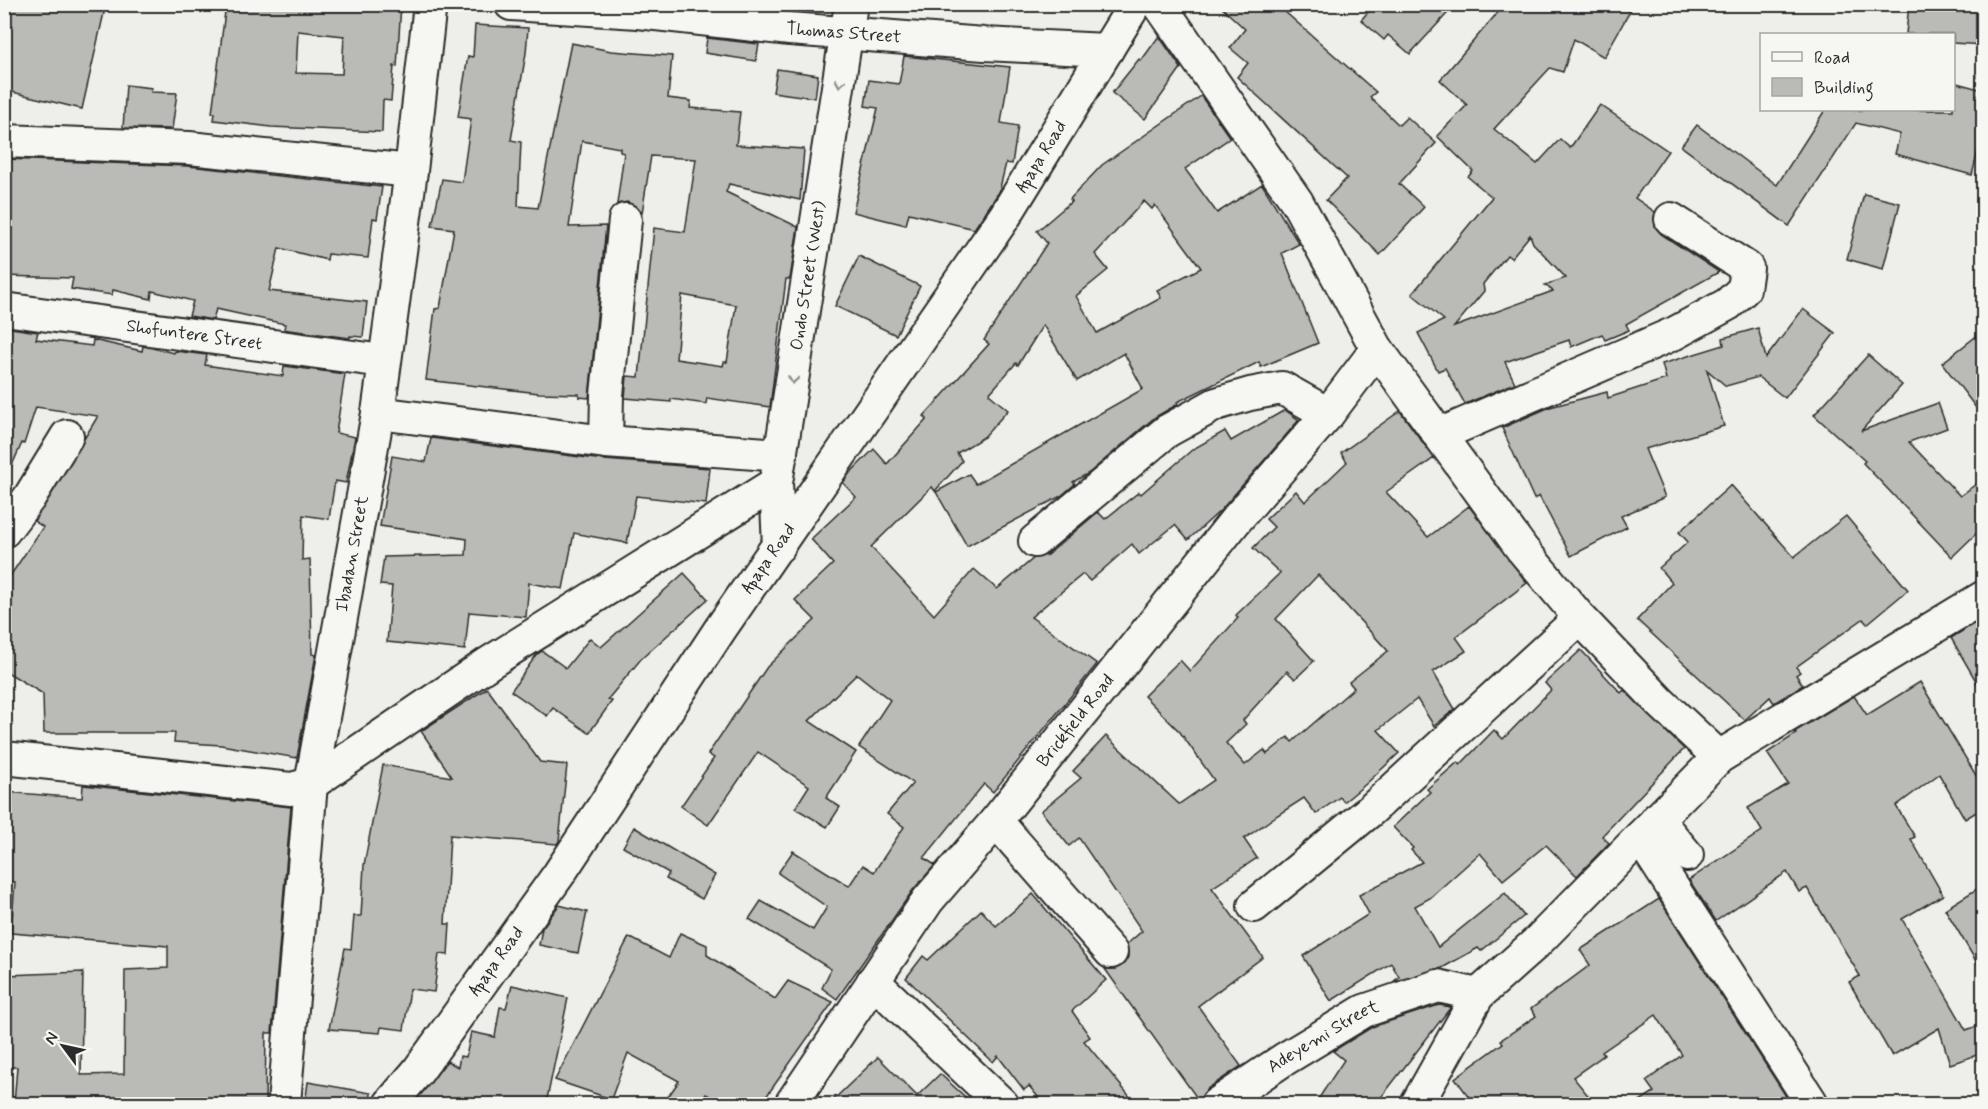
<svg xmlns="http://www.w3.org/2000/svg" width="1988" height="1109" font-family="Mynerve,sans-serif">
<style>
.building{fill:#babab7;stroke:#2b2b2b;stroke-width:1.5;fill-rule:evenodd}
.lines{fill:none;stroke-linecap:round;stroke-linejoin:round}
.minor-casing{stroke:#2b2b2b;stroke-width:36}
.minor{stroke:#f6f6f2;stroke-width:32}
.oneway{stroke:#90908e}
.labels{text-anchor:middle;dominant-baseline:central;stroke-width:4.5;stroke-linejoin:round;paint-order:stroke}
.street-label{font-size:18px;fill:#2b2b2b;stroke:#f6f6f2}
</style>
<rect width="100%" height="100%" fill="#eeeeea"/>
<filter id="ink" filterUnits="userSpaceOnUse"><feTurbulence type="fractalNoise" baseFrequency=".0167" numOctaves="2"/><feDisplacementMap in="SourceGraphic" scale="12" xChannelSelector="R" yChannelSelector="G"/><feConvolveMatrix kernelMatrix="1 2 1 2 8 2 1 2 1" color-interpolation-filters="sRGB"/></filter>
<g filter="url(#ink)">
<g class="building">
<polygon points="11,4 106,4 82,109 4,90 4,32"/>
<path d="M 226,4 L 401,4 L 397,67 L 394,66 L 391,101 L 383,100 L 382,132 L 271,127 L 214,120 L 215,113 L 212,113 ZM 298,31 L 344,36 L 342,74 L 296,73 Z"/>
<polygon points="1218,4 1276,4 1376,92 1370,97 1399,125 1407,117 1436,143 1399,184 1424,207 1380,255 1326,200 1347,178 1237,77 1248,63 1230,48 1245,29"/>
<polygon points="1375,4 1456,4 1410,54 1388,35 1384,40 1361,20"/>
<path d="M 1505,4 L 1634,4 L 1604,57 L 1574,39 L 1563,72 L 1550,68 L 1494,129 L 1537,164 L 1560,139 L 1570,148 L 1600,105 L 1668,151 L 1635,198 L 1655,212 L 1655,227 L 1661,234 L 1719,272 L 1626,324 L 1629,330 L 1605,340 L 1602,334 L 1571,347 L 1569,340 L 1505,362 L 1515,383 L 1465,404 L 1445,368 L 1438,371 L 1418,333 L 1444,320 L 1412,294 L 1492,197 L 1468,177 L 1473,171 L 1437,136 L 1467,105 L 1440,80 ZM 1530,235 L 1533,243 L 1566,278 L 1545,285 L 1553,291 L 1454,327 L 1484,291 L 1483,284 L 1507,255 L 1511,258 Z"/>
<polygon points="1909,4 1983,4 1983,45 1953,43 1953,34 1906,34"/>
<path d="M 475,25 L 528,28 L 526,53 L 511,140 L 521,142 L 518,206 L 538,208 L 571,43 L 611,51 L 672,56 L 668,98 L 691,101 L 690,108 L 740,112 L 736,145 L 804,149 L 800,200 L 729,184 L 726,192 L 798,227 L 790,279 L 786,279 L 770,407 L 707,398 L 706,404 L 671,399 L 671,402 L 625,398 L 627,376 L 639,377 L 654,228 L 685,232 L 696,159 L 651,156 L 642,213 L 636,206 L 627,202 L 617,204 L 624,153 L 620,152 L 620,148 L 582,141 L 569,227 L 606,226 L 589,398 L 579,397 L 579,394 L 539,393 L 426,380 L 435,309 L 440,308 L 454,229 L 432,226 L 442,179 L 462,182 L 471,119 L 458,117 L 468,56 L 473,57 ZM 682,295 L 736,305 L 727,362 L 724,362 L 723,366 L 676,359 Z"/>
<polygon points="1159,36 1181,68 1145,119 1112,93 1139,59 1141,61"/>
<polygon points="707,38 759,44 756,61 705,53"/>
<polygon points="904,56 1010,67 1001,123 1018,126 1012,164 1006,163 999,192 974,229 909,213 906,225 853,212 878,108 865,106 869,80 899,84"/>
<polygon points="777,69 818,75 815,98 773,92"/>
<polygon points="1953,82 1983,90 1983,131 1972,175 1895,154 1900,134 1856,123 1789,226 1681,146 1697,125 1777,185 1825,110 1953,110"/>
<polygon points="126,85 152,88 151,92 177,93 172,129 123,128"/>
<path d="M 1201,96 L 1230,138 L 1185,169 L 1217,213 L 1262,184 L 1299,244 L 1282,253 L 1318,343 L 1261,367 L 1259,362 L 1177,402 L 1178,404 L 1155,417 L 1089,473 L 1073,482 L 1075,484 L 1061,496 L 967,546 L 936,492 L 969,474 L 976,484 L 1143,389 L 1124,353 L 1077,381 L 1043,325 L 1018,365 L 1016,363 L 989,394 L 1008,410 L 984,437 L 957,453 L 962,461 L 935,491 L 932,487 L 871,547 L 934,615 L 974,569 L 997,589 L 1034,558 L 1047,555 L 1098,512 L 1105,519 L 1139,492 L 1141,494 L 1193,449 L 1225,431 L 1231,441 L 1285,410 L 1299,420 L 1221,510 L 1188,540 L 1175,525 L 1139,554 L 1132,544 L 1090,581 L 1083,574 L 1031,617 L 1097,664 L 993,792 L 984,784 L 924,858 L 935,865 L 913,890 L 837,999 L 822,988 L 831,969 L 749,919 L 761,901 L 813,930 L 827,907 L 778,873 L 793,851 L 849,886 L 863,865 L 874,872 L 904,827 L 887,814 L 913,783 L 859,747 L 890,700 L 857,674 L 809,721 L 856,752 L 826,798 L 840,807 L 827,827 L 795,808 L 809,786 L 758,752 L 708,825 L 681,806 L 714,758 L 708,754 L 767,667 L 815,620 L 795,600 L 833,564 L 811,539 L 856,497 L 843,483 L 849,474 L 874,449 L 887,464 L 927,419 L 924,416 L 989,344 L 984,340 L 1047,243 L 1037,231 L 1072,201 L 1070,199 L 1102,165 ZM 1144,201 L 1152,209 L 1155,205 L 1201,268 L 1157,290 L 1161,298 L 1097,333 L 1076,296 L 1108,270 L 1095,254 Z"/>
<polygon points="4,159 188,166 382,187 377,219 373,218 368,258 328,254 327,260 279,248 269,291 367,302 363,337 350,336 350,338 289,330 284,329 285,324 216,309 213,320 189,316 193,301 152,291 151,299 113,290 112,295 71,289 73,278 4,276"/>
<polygon points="1864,194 1900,203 1883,269 1847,259"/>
<polygon points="859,256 920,286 896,335 835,306"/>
<polygon points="1803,309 1835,333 1785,398 1758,377 1726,386 1707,370 1724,426 1645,449 1665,497 1621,516 1627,527 1571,556 1539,496 1534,499 1502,428 1550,407 1607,392 1608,398 1666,379 1662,364 1724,345 1723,338 1758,328 1766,358"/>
<polygon points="4,327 38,332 36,339 92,346 93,340 142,351 143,346 174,353 175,351 207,355 205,365 283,376 284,366 345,374 336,433 355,437 346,483 335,481 329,519 303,515 302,560 310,559 312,654 316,655 297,758 221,745 174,742 175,733 44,733 43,694 4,670 4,585 43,527 34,521 98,416 36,407 24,444 22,443 4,483"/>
<polygon points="1983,331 1983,417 1942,363"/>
<polygon points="1868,355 1902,385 1861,431 1938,403 1947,428 1909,442 1960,496 1983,479 1983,527 1952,557 1863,463 1865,461 1814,415"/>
<path d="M 1400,411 L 1434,458 L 1386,492 L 1428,537 L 1469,506 L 1527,583 L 1456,637 L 1466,651 L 1433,672 L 1455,709 L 1434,726 L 1417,699 L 1378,730 L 1399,753 L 1367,783 L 1344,802 L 1340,797 L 1316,814 L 1304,798 L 1276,816 L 1244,839 L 1257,858 L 1212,888 L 1263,957 L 1198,1006 L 1241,1066 L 1207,1089 L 1199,1101 L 1105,969 L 1115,969 L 1123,965 L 1128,957 L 1127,944 L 1142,931 L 1079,838 L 1069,846 L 1041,811 L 1081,778 L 1073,771 L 1106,736 L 1179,804 L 1214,780 L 1180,732 L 1144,696 L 1180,660 L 1190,671 L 1238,618 L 1236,615 L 1280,573 L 1253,548 L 1274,527 L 1266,519 L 1296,491 L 1305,502 L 1347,462 L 1341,453 ZM 1318,575 L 1388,651 L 1349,682 L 1354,688 L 1292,742 L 1288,737 L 1267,754 L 1264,750 L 1245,765 L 1226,743 L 1246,724 L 1243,720 L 1287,671 L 1295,679 L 1314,661 L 1276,619 Z"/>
<polygon points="431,438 604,460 710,468 706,504 636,496 627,543 574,533 563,589 529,583 526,617 469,612 465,650 387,642 392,586 380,585 384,557 466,555 467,539 380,526 392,456 426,462"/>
<polygon points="1731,485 1794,557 1846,516 1908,590 1867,624 1863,619 1796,667 1800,672 1796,675 1803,685 1774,703 1770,697 1745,720 1637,620 1672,583 1659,568 1688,542 1679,532"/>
<polygon points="684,573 708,599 641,659 608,699 612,701 589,733 553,708 547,716 511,691 537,654 542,651 566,668 590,638 601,647"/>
<polygon points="1975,623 1983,638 1983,693 1951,638"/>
<polygon points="1581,650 1621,693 1624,690 1684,749 1602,836 1609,843 1577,876 1546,845 1503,880 1480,853 1430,898 1415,906 1438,947 1505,893 1524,916 1481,951 1478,948 1442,968 1393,982 1399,977 1391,963 1331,1001 1303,956 1369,914 1359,895 1422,862 1411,850 1413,848 1393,827 1430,792 1427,789 1458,762 1460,765 1494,730 1503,739 1551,690 1545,683"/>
<polygon points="1920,682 1983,787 1983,808 1965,819 1939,774 1896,806 1915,837 1911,839 1943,895 1902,919 1966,1030 1983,1024 1983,1053 1950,1064 1939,1028 1892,1056 1849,982 1860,976 1807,888 1799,892 1787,872 1716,921 1689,880 1762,831 1748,808 1788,784 1767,753 1796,734 1794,732 1854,696 1867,715"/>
<polygon points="487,688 540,762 567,765 559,841 557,844 450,835 445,924 450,924 448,955 439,954 434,992 410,989 404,1030 381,1027 380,1033 329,1029 345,948 351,949 354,916 361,916 364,865 383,765 452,777 421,731"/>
<polygon points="83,785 291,807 272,1033 266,1033 265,1104 14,1104 17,1067 4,1067 4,1038 9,1037 7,975 83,972 81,1075 124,1074 125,970 168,968 168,946 11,933 15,882 4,881 4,792 82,798"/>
<polygon points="634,827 715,875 702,899 666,879 669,873 623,847"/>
<polygon points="1983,885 1983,973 1945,909"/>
<polygon points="1033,894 1106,980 1072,1011 1090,1037 1084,1041 1136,1104 1044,1104 1029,1086 1024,1090 998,1056 993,1062 906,978 923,956 928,960 981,910 996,926"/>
<polygon points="1659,899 1791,1104 1635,1104 1654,1092 1646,1081 1682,1055 1656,1015 1602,1052 1604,1055 1573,1077 1595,1104 1474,1104 1455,1078 1503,1043 1501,1040 1536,1016 1531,1009 1590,965 1580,950"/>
<polygon points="559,905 587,912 578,953 539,945 542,928"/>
<polygon points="680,933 707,945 707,955 775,999 788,981 833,1002 761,1104 724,1104 706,1094 699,1104 663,1104 679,1081 628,1053 611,1099 555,1080 629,937 669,958"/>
<polygon points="512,985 568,998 546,1104 413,1104 447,1061 458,1067 460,1056 466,1057 471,1032 495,1037 500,1007 506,1008"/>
<polygon points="1439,1005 1451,1007 1376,1104 1315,1104 1344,1060 1333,1051 1372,1027"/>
<polygon points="878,1057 917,1096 940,1074 973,1104 829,1104"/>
<polygon points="308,1082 371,1093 370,1104 305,1104"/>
</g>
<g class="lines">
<g class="minor-casing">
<g id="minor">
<path id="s1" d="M 511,4 L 638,12 L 790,29 L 984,44 L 1107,50"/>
<polyline points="1159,4 1297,202 1377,349 1522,549 1580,618 1661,703 1719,757"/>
<polyline points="4,141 189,148 411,171"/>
<path id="s2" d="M 4,309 L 383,361"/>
<polyline points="378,413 606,442 781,455"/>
<polyline points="1439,435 1675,333 1728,304 1744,289 1747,268 1671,219"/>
<polyline points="606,442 607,395 625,220"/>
<polyline points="4,531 29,498 67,436"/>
<polyline points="1035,541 1167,431 1216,404 1250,394 1282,388 1328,414"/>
<path id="s3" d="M 779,546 L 776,483 L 851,4"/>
<polyline points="4,758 291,789 311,784 489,663 776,483"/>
<polyline points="1657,819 1687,855"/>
<polyline points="996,821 1111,952"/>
<polyline points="1640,837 1811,1102"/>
<polyline points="1254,906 1371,810 1580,618"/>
<polyline points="873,981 1002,1104"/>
<path id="s4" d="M 284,1104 L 311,784 L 378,413 L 411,171 L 430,4"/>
<path id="s5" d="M 390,1104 L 418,1071 L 559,874 L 721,628 L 1005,216 L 1135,4"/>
<path id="s6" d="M 791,1104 L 928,900 L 996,821 L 1235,521 L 1328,414 L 1377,349"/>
<path id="s7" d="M 1217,1104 L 1283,1060 L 1364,1011 L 1438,986 L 1478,995"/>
<polyline points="1417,1104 1478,995 1535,944 1719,757 1984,597"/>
</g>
</g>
<use href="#minor" class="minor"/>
</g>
<defs><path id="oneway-chevron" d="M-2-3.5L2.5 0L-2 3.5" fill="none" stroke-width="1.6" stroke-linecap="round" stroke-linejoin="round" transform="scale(1.5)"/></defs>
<g class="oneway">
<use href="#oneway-chevron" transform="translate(840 83) rotate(99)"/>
<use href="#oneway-chevron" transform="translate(793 380) rotate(99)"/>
</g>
</g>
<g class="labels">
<g class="street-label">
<text stroke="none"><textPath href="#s1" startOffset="334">Thomas Street</textPath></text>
<text stroke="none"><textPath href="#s5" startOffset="1150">Apapa Road</textPath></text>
<text stroke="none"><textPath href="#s3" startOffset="273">Ondo Street (West)</textPath></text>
<text stroke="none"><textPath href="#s2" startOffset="192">Shofuntere Street</textPath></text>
<text stroke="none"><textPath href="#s4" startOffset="555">Ibadan Street</textPath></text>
<text stroke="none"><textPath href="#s5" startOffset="664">Apapa Road</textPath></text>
<text stroke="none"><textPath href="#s6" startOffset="478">Brickfield Road</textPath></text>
<text stroke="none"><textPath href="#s5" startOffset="178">Apapa Road</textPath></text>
<text stroke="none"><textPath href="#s7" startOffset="126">Adeyemi Street</textPath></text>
</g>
</g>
<rect width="1988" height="1109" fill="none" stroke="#f6f6f2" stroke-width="24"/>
<rect x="12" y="12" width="1964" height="1085" fill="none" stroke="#2b2b2b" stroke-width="2" filter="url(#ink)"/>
<rect x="1760" y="33" width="195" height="78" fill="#f6f6f2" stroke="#a5a5a2" stroke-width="1.5"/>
<rect x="1772" y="52" width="30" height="9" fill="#f6f6f2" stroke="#a5a5a2" stroke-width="1.5"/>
<text x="1814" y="63" font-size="18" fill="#2b2b2b">Road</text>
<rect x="1772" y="78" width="30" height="18" fill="#babab7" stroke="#a5a5a2" stroke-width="1.5"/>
<text x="1814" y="93" font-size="18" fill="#2b2b2b">Building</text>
<g transform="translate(63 1046) rotate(303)" stroke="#f6f6f2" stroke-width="4.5" paint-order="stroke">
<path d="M0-4.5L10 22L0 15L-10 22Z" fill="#2b2b2b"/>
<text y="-9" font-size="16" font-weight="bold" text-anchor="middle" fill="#2b2b2b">N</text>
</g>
</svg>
